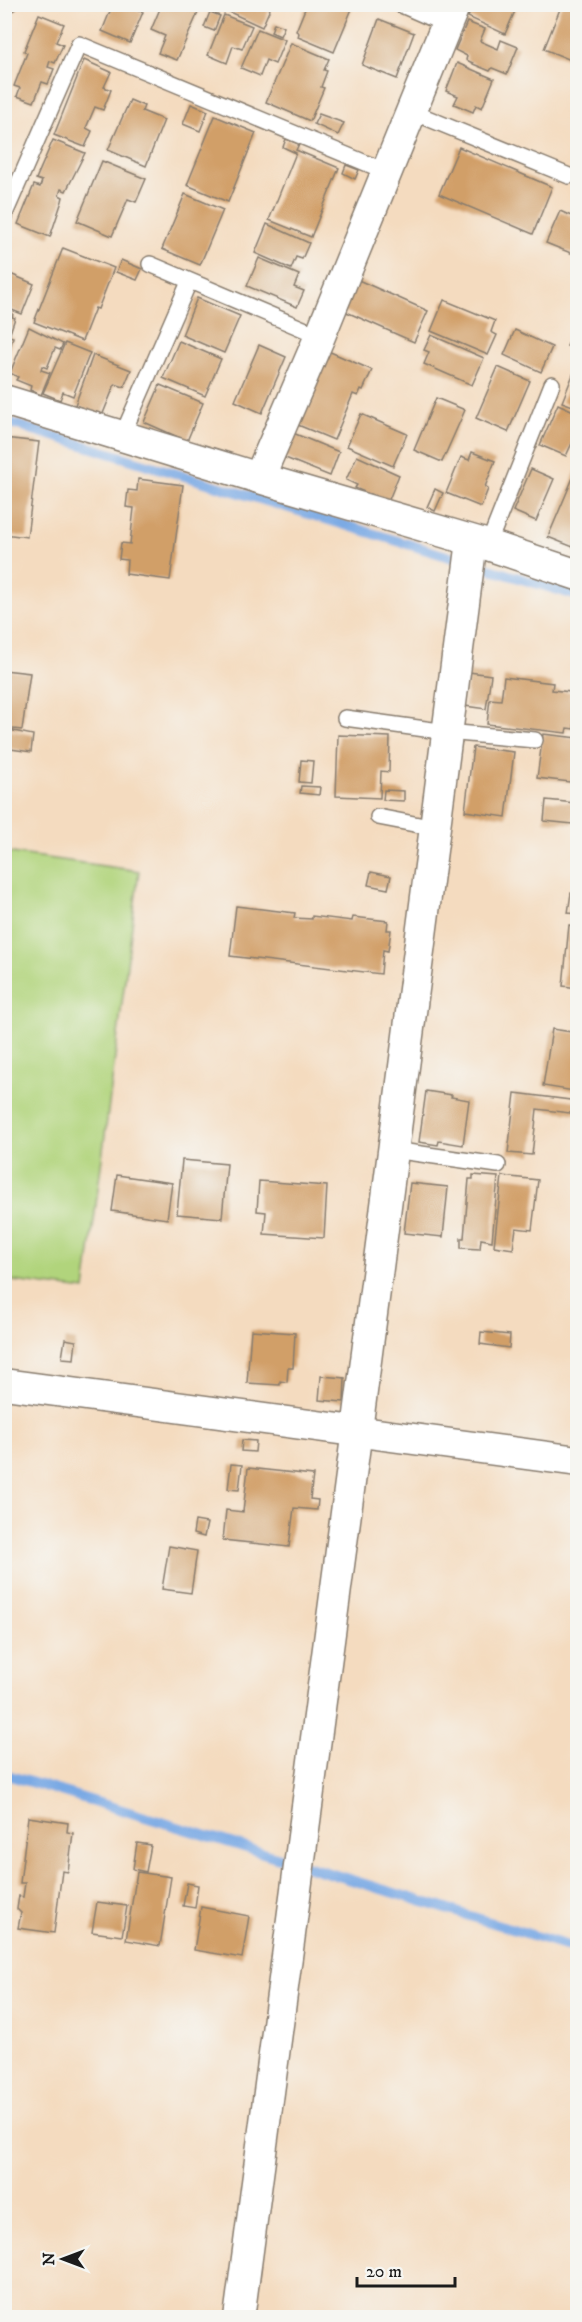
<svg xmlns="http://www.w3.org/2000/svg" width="582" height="2322" font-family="'IM FELL DW Pica',serif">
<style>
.green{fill:#b1d47c;stroke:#66784c;stroke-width:1.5}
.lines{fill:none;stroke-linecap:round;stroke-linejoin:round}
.stream{stroke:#79a9e4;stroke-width:10}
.building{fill:#d19f68}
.service-casing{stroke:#887c6e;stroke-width:18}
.minor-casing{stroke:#887c6e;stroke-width:33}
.service{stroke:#fff;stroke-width:15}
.minor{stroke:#fff;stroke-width:30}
</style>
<rect width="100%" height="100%" fill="#f6f6f2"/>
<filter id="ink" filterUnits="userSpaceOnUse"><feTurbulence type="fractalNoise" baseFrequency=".0167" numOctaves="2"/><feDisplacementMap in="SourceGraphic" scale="12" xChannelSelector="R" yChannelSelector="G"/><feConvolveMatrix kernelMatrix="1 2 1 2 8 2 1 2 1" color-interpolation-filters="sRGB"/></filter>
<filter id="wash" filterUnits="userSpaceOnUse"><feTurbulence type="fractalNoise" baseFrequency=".008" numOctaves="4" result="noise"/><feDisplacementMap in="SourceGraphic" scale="24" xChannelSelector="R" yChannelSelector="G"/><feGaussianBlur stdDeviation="1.35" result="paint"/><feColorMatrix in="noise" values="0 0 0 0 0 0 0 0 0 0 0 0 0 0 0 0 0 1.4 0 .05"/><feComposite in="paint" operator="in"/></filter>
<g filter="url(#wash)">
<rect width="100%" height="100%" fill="#f4dbbf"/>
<polygon class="green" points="5,852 139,871 85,1290 5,1280"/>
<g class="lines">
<g class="stream">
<polyline points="4,421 578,596"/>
<polyline points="4,1774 578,1949"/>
</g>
</g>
<g id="blocks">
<g class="building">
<polygon points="5,4 15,4 17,8 5,16"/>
<polygon points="113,4 124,4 143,12 130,43 102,31"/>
<polygon points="162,4 201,6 177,60 158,53 165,36 151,30"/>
<polygon points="225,4 272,4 262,27 223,9"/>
<polygon points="307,4 354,4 334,52 298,37 299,33 296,31"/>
<polygon points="474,4 518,4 505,34 468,17"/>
<polygon points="562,4 578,4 578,63 544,49"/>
<polygon points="210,12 220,16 214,31 204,27"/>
<polygon points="39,14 64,24 56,42 63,45 55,63 50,61 48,67 54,69 48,84 42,82 34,102 17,96 20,88 14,86 27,53 24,51"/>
<polygon points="224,15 252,26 242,49 233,46 227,63 208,55"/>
<polygon points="379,19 414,33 397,79 362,65"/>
<polygon points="467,22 485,29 480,41 498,49 501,40 518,47 507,74 492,68 490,71 473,64 473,63 466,60 467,56 455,50"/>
<polygon points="274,23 284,27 280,36 271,32"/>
<polygon points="258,29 285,40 275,64 266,60 260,76 241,68"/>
<polygon points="291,43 329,59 324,70 327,71 321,87 324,88 310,121 266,102"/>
<polygon points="84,60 111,72 104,87 111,90 103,110 95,107 86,128 92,131 85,147 54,135"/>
<polygon points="457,63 494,79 482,108 476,105 473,112 454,104 458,96 446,91"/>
<polygon points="130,100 144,106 142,111 164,120 146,166 108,150"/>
<polygon points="191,104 208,111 200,131 183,124"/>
<polygon points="319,114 344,123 338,135 314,124"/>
<polygon points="215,116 256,133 228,202 187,185"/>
<polygon points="286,139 299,144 296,150 339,168 311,237 269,220 296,153 283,147"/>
<polygon points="53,140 85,153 66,191 61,189 59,195 63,197 62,201 50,237 18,224 34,185 40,187 42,181 36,179"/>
<polygon points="459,147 552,187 533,234 439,194"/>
<polygon points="102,161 146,179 136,202 128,199 112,236 77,221"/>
<polygon points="346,165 359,170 355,179 343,173"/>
<polygon points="185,194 223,210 200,265 162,249"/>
<polygon points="560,211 578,219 578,256 546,243"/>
<polygon points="267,224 309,243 302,259 296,257 291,269 255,253"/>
<polygon points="63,248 114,268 98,309 95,308 82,341 34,322"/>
<polygon points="259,258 299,275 294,287 304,291 297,307 247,286"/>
<polygon points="121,260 142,269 137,280 116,272"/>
<polygon points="8,273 34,284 22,314 4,307 4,280"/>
<polygon points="356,279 428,311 414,342 342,310"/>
<polygon points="197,298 240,316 224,353 182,335"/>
<polygon points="444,300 495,321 491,332 497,335 488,355 431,331"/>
<polygon points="4,311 13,314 12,317 15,318 9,336 13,337 8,354 4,353"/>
<polygon points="578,322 578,350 567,346"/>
<polygon points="29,327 63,344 60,350 55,348 47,368 42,366 41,370 50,373 41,395 30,390 31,386 16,380 18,377 10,373"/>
<polygon points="515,330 552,347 541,372 504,355"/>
<polygon points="431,335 484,358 472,385 424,364 429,352 424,350"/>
<polygon points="179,341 221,359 205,396 163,378"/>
<polygon points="65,343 90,353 73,396 63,392 60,400 43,393"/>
<polygon points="259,345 286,357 262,413 235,401"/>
<polygon points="328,351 372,370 363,390 361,389 358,396 353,394 334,440 298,425"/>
<polygon points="93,355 131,370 124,387 115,384 102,416 75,405"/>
<polygon points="578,362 578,408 562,402"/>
<polygon points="498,367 530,381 508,432 476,418"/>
<polygon points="160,385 203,403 187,441 144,422"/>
<polygon points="436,398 465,410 442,462 414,450"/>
<polygon points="558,404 578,413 578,430 566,456 540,445"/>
<polygon points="361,414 407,434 393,466 347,446"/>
<polygon points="293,433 339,452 330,476 283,457"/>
<polygon points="4,438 39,442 27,537 4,534"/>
<polygon points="472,452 495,461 485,487 488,489 481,507 446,493 461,457 469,460"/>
<polygon points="357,456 399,475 388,502 355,488 357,485 346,480"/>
<polygon points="578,466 578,549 548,537"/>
<polygon points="531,469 554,479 536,521 513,511"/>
<polygon points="138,479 183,485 170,580 126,574 127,560 119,559 121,543 130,544 134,508 126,507 128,490 137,491"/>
<polygon points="435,489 443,493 435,511 427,507"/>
<polygon points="4,670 30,673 22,730 4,728"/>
<polygon points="469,672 491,675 486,709 465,706"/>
<polygon points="504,677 553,683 552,690 571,692 570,698 577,698 574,729 567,728 566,733 487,724 490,699 501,700"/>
<polygon points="4,729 33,735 31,752 4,748"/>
<polygon points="543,734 578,738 578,783 537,778"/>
<polygon points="338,735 390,737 389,772 381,771 380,798 336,796"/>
<polygon points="473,747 514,752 506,817 465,811"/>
<polygon points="301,760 313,761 311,783 299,782"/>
<polygon points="301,786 320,787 319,795 300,793"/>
<polygon points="384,790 404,791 404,801 383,800"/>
<polygon points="546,800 575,803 573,824 544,821"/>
<polygon points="371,872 391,876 388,889 368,885"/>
<polygon points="571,893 578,894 578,914 568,913"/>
<polygon points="236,906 295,913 294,918 312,919 312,916 352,921 353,917 388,921 387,930 391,930 388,951 383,950 381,974 230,956"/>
<polygon points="569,925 578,926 578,988 563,986"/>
<polygon points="552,1029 578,1033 578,1068 574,1091 543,1086"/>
<polygon points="426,1091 452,1095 451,1097 469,1100 463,1145 439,1141 438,1145 419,1142"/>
<polygon points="515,1093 578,1101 578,1114 537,1109 532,1155 508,1153"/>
<polygon points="182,1160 227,1164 222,1218 177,1214"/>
<polygon points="117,1175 172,1183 167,1219 112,1211"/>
<polygon points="473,1175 498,1177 492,1241 481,1239 480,1249 461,1248 461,1238 464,1238 469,1179 473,1179"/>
<polygon points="502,1176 538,1180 532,1230 516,1228 513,1249 494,1246"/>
<polygon points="259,1181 327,1186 324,1238 264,1234 266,1212 257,1211"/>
<polygon points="410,1183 448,1187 443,1237 404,1233"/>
<polygon points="251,1330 295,1333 293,1368 288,1368 287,1382 280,1381 280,1385 247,1383"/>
<polygon points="481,1332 510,1335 509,1348 480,1344"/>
<polygon points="65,1339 76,1341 74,1359 62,1358"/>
<polygon points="321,1376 345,1378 344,1402 319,1400"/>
<polygon points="242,1440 256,1441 255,1452 241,1451"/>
<polygon points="231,1464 242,1465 239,1490 228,1489"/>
<polygon points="248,1468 313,1475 310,1499 318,1500 317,1510 294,1508 289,1547 223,1540 226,1510 243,1512"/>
<polygon points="195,1521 207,1523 204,1537 193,1534"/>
<polygon points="169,1546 197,1551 191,1593 162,1589"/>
<polygon points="28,1817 68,1823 67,1832 73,1833 68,1872 62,1871 54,1933 18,1928 21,1913 17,1909 19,1896 23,1897 25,1883 20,1883"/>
<polygon points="137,1843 151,1845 146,1872 133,1869"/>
<polygon points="137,1872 171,1877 160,1946 126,1940"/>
<polygon points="187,1883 198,1885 195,1908 183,1906"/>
<polygon points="97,1902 127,1906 122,1936 92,1932"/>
<polygon points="201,1907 249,1916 242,1958 194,1950"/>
</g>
</g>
</g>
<g filter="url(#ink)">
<use href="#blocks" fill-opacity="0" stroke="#887c6e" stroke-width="1.5"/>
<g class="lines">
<g class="service-casing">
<g id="service">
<polyline points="399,4 447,25"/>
<polyline points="410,111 569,176"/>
<polyline points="4,216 79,44 385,171"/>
<polyline points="150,264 320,336"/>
<polyline points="122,436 189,282"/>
<polyline points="488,545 552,384"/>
<polyline points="345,718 447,732 535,740"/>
<polyline points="378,817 435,828"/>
<polyline points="393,1150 498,1165"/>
</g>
</g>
<g class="minor-casing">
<g id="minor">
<polyline points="4,400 259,478 488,545 578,575"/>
<polyline points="259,478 320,336 455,4"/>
<polyline points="4,1384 578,1461"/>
<polyline points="239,2318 357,1430 472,541"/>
</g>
</g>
<use href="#service" class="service"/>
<use href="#minor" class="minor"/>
</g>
</g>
<rect width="582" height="2322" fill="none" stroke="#f6f6f2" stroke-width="24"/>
<g transform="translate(63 2259) rotate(270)" stroke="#f6f6f2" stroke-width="4.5" paint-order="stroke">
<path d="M0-4.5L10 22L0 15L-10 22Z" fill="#1c1c1c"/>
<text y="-9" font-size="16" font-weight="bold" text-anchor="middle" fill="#1c1c1c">N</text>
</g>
<path d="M357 2277v9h98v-9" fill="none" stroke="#1c1c1c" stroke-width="3"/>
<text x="366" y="2277" font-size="18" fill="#1c1c1c" stroke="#f6f6f2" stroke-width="4.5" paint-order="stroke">20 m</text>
</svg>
